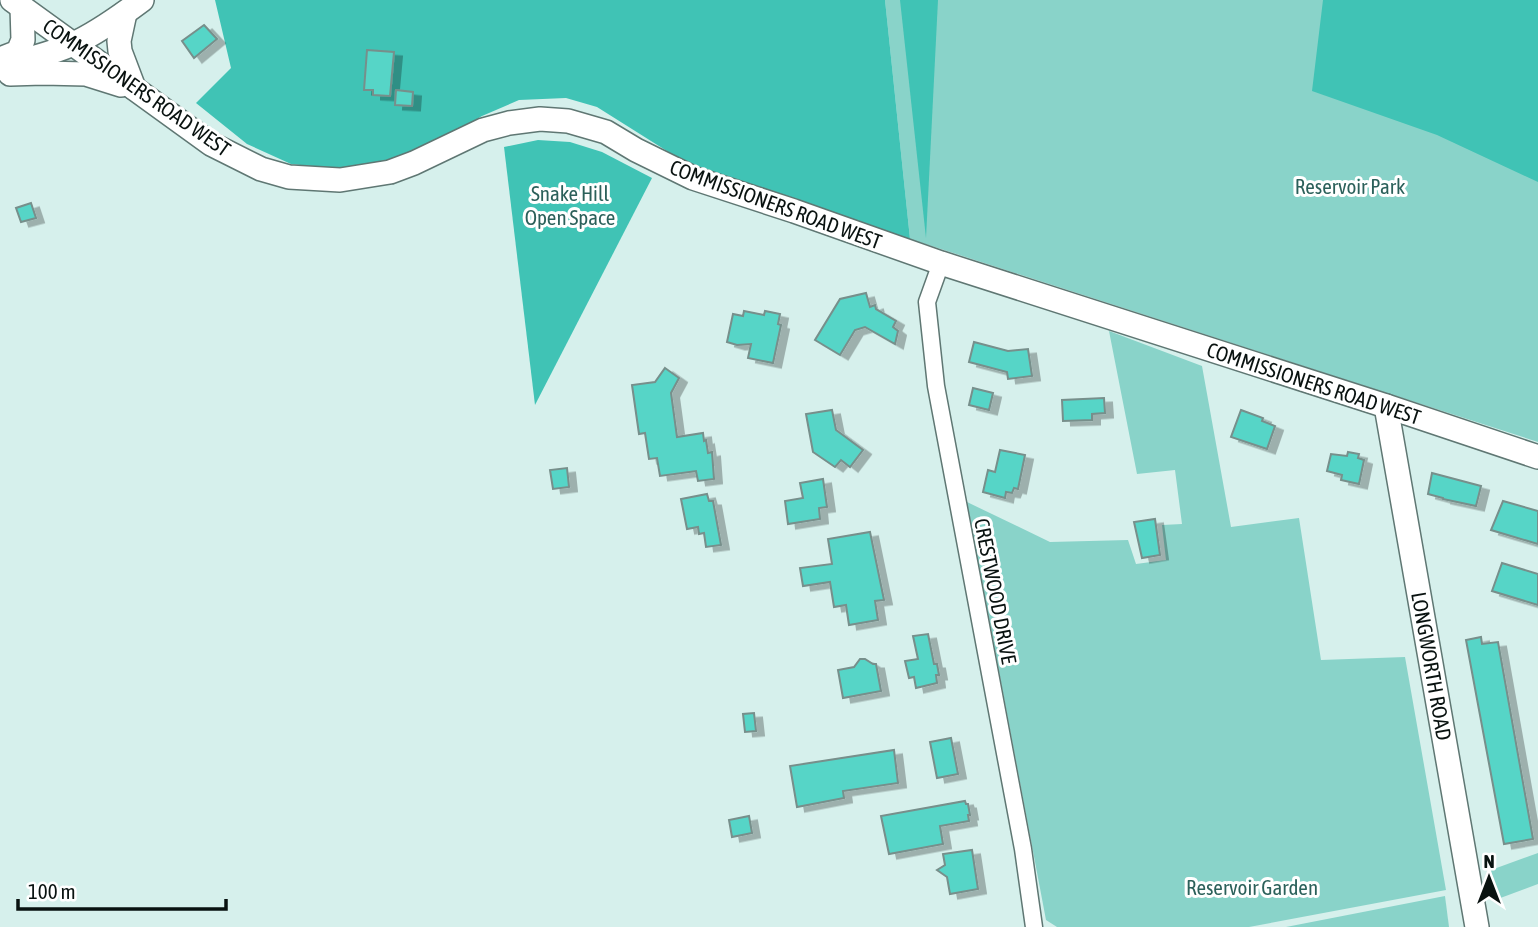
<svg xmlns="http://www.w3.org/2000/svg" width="1538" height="927" font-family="'Asap Condensed',sans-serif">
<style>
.green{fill:#89d3c9}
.forest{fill:#40c3b5}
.building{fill:#56d5c7;stroke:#778f8b;stroke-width:2;filter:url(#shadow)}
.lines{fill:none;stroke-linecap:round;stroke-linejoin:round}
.street-casing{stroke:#5f7773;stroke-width:19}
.secondary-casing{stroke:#5f7773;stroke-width:26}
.street{stroke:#fff;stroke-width:16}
.secondary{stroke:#fff;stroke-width:23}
.labels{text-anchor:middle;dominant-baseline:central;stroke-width:6;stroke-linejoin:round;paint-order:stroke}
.street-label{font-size:21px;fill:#091210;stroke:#fff}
.park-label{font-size:21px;fill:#2b605a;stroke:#fff}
</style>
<defs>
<filter id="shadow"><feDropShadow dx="8" dy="4.5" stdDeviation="0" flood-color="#0004"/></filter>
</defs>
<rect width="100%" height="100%" fill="#d6f0ec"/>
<g class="green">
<polygon points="885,0 1538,0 1538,442 910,239"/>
<polygon points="1109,331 1202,366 1231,527 1299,518 1321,660 1405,657 1446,890 1249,927 1057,927 1046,920 967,502 1050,542 1128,540 1136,564 1166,560 1162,525 1182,524 1175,470 1137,474"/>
<polygon points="1538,853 1538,884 1495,900 1491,870"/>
<polygon points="1445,896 1449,927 1286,927"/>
</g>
<g class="forest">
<polygon points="215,0 885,0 910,239 715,174 678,158 597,107 566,98 519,100 482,116 405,161 348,170 291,164 247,144 196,103 231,68"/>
<polygon points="900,0 938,0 926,238"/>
<polygon points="1323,0 1538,0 1538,182 1437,135 1312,91"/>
<polygon points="538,140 570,142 602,152 652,178 535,405 504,147"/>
</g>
<g class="building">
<polygon points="204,25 217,39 194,58 182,41"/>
<polygon points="367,50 394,52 390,96 373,95 373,90 364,90"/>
<polygon points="396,90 413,92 412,106 395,105"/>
<polygon points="31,203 36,218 21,222 16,208"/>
<polygon points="866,293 870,307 875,305 876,309 896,321 893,327 898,331 895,344 865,327 855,330 840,355 815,340 840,299"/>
<polygon points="744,311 764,315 765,311 780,314 778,324 781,325 773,363 748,358 751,344 737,345 727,342 733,314 743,316"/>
<polygon points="974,342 1008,351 1028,349 1032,376 1008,379 1007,372 969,362"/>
<polygon points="665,368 679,378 671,393 677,437 703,433 704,441 706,440 708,453 712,452 714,479 698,481 696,471 660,476 657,458 649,459 645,433 639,434 632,385 655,382"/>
<polygon points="973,388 993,393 989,410 969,405"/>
<polygon points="1104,398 1105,413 1092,414 1092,420 1063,421 1062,400"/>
<polygon points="832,410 836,430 863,450 850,467 841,460 835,467 813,452 806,414"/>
<polygon points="1241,410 1263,418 1262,421 1275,426 1267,449 1231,437"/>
<polygon points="1000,450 1025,455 1018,489 1014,488 1012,493 1006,492 1005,498 983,492 988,470 995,472"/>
<polygon points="1348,452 1359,454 1358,458 1364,460 1359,484 1341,480 1342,475 1327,471 1331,454 1347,456"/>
<polygon points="567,468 569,487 553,489 550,470"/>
<polygon points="1432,473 1481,486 1476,506 1443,499 1443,498 1428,494"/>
<polygon points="823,479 827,507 819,508 820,519 788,524 785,501 803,498 800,483"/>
<polygon points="707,494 709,501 713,501 721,545 706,547 704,533 699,534 698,527 687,529 681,499"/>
<polygon points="1503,501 1538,511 1538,544 1491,530"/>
<polygon points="1155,519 1160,555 1142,558 1134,522"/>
<polygon points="870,532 884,600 875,601 878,620 849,625 846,605 834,607 830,582 803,586 800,568 832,564 828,539"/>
<polygon points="1502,563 1538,574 1538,605 1492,591"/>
<polygon points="928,634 934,664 937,664 939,675 936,675 937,683 916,688 914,677 909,678 905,661 918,659 913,636"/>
<polygon points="1481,637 1482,644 1498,642 1533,839 1504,844 1466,640"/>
<polygon points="860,659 865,659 873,664 876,664 881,691 843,698 838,670 854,667"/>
<polygon points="754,713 756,731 745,732 743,714"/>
<polygon points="951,738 958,774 937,778 930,742"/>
<polygon points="894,750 898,783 843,791 844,798 797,807 790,766"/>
<polygon points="965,801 966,804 968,804 970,815 968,815 969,821 940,826 943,844 889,854 881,816"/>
<polygon points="749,816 752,833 732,837 729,820"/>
<polygon points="972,850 978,889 950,894 947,877 937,870 945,865 943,854"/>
</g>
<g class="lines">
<g class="street-casing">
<polyline id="street" points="941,263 927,302 936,386 1023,849 1034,927"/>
</g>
<g class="secondary-casing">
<g id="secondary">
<polyline points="12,0 211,144 261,169 289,177 340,180 390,172 414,163 483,130 509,123 540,119 568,121 606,132 636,150 693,178 794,211 941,263 1386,406 1538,457"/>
<polyline points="125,13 119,41 120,51 134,88"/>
<polyline points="0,59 18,52 23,40 22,7"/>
<path d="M 0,66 C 25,60 50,54 73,44 C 95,34 122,15 142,0"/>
<polyline points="10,74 43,73 86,74 121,85"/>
<polyline points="1386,406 1477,927"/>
</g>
</g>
<use href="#street" class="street"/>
<use href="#secondary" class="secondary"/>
</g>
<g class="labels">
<g class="street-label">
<text transform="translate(137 87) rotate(35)">COMMISSIONERS ROAD WEST</text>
<text transform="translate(776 204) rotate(20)">COMMISSIONERS ROAD WEST</text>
<text transform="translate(1314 383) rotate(18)">COMMISSIONERS ROAD WEST</text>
<text transform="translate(996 591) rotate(79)">CRESTWOOD DRIVE</text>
<text transform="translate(1432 666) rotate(80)">LONGWORTH ROAD</text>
</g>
<g class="park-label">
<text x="1350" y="186">Reservoir Park</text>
<text x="570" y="193">Snake Hill<tspan x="570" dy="24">Open Space</tspan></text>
<text x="1252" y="887">Reservoir Garden</text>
</g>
</g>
<g transform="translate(1489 878)" stroke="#ffffff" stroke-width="5" paint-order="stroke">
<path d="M0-5L12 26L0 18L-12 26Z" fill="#091210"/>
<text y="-10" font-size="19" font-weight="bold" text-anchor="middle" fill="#091210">N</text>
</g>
<path d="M18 899v10h208v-10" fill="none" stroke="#091210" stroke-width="3.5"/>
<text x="28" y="899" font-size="21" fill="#091210" stroke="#ffffff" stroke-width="5" paint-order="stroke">100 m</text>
</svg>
